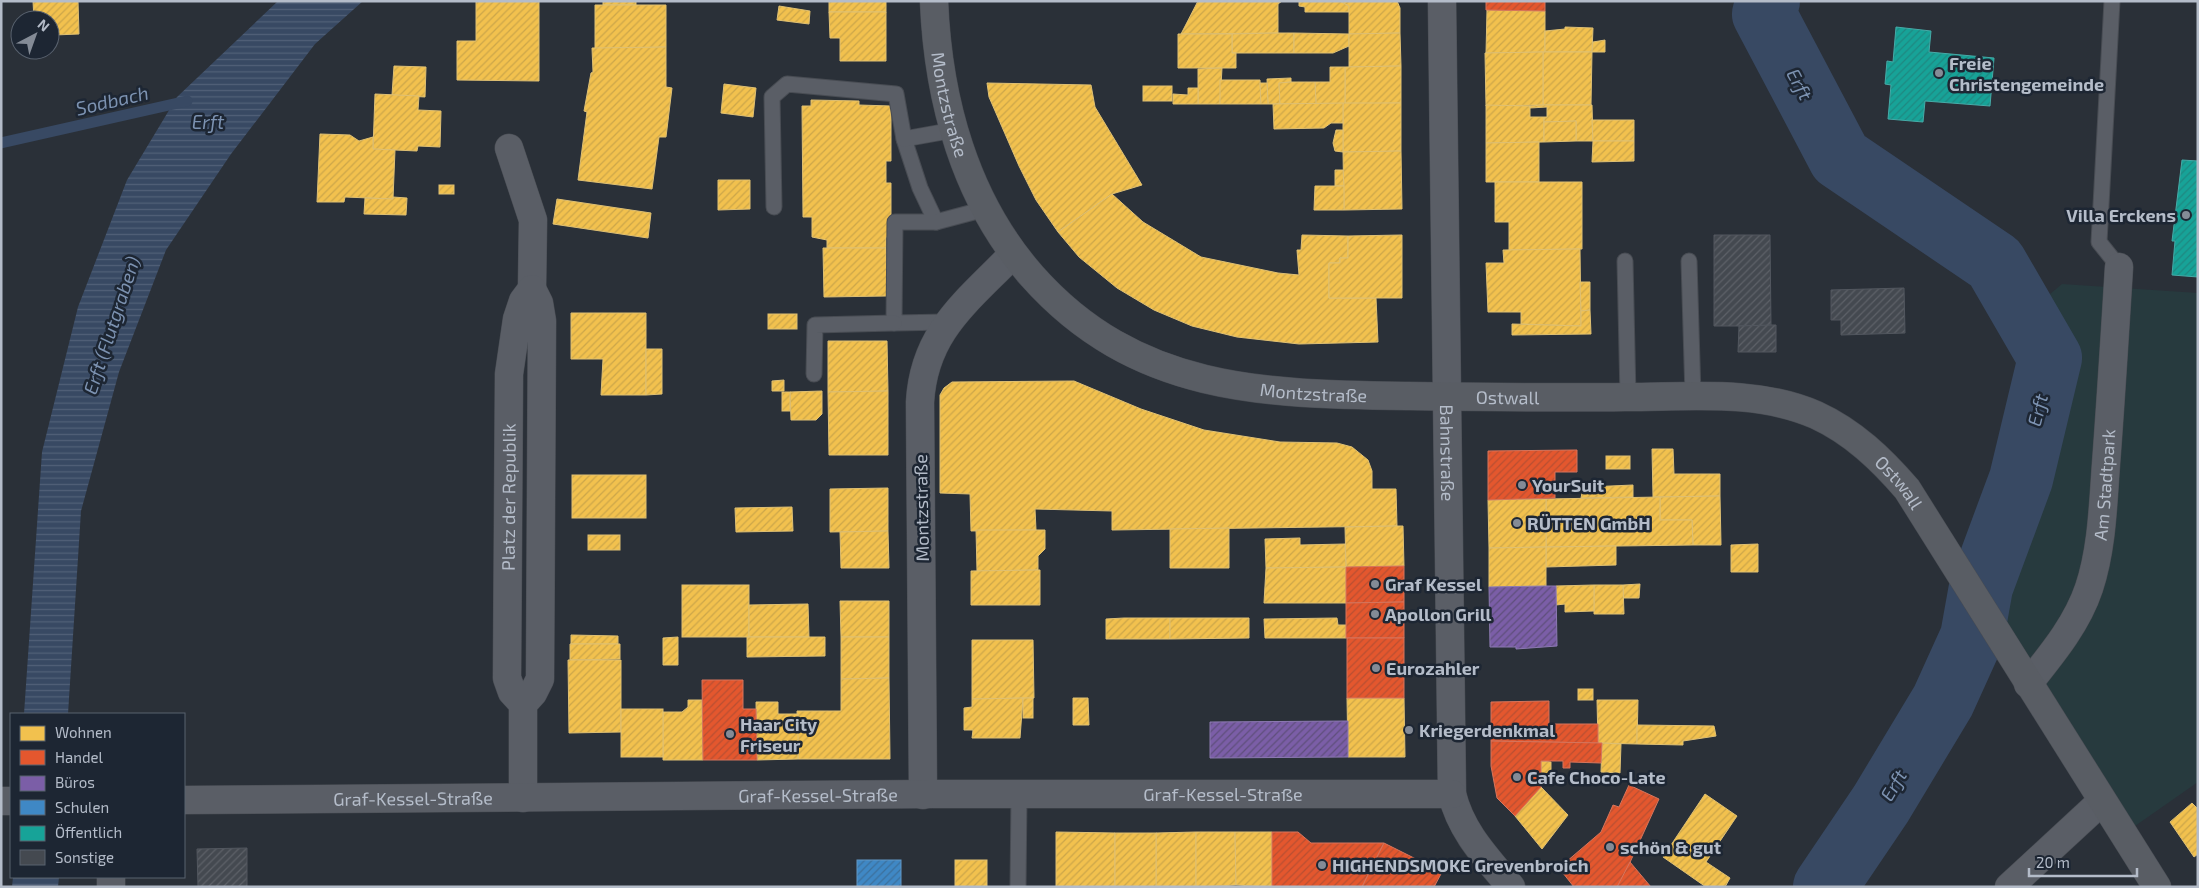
<svg xmlns="http://www.w3.org/2000/svg" width="2199" height="888" font-family="'Exo 2',sans-serif">
<style>
.park{fill:#273a3e}
.water{fill:url(#water-rules)}
.homes{fill:url(#homes-hatch);stroke:#dfc073}
.shops{fill:url(#shops-hatch);stroke:#d6755c}
.offices{fill:url(#offices-hatch);stroke:#8c7ab1}
.schools{fill:url(#schools-hatch);stroke:#6298c6}
.public{fill:url(#public-hatch);stroke:#46aaa7}
.lines{fill:none;stroke-linecap:round;stroke-linejoin:round}
.stream{stroke:#384963;stroke-width:11}
.river{stroke:#384963;stroke-width:64}
.building{fill:url(#building-hatch);stroke:#52575f}
.service-casing{stroke:#484c53;stroke-width:17}
.minor-casing{stroke:#484c53;stroke-width:29}
.secondary-casing{stroke:#484c53;stroke-width:29}
.service{stroke:#5a5e66;stroke-width:15}
.minor{stroke:#5a5e66;stroke-width:28}
.secondary{stroke:#595d64;stroke-width:28}
.poi-dot{fill:#848b96;stroke:#1d2633;stroke-width:2}
.labels{text-anchor:middle;dominant-baseline:central;stroke-width:5;stroke-linejoin:round;paint-order:stroke}
.poi-label{font-size:18px;font-weight:bold;fill:#b4bcc9;stroke:#1d2633;text-anchor:start}
.street-label{font-size:18px;fill:#b4bcc9;stroke:#1d2633}
.water-label{font-size:19px;font-style:italic;fill:#7c92b1;stroke:#1d2633}
</style>
<defs>
<pattern id="water-rules" width="6" height="5" patternUnits="userSpaceOnUse" patternTransform="scale(1.25)"><rect width="6" height="5" fill="#384963"/><path d="M0 2.5h6" fill="none" stroke="#526178"/></pattern>
<pattern id="homes-hatch" width="6" height="6" patternUnits="userSpaceOnUse" patternTransform="scale(1.25)"><rect width="6" height="6" fill="#f2c14e"/><path d="M-1 1l2-2M0 6l6-6M5 7l2-2" fill="none" stroke="#cca64a"/></pattern>
<pattern id="shops-hatch" width="6" height="6" patternUnits="userSpaceOnUse" patternTransform="scale(1.25)"><rect width="6" height="6" fill="#e4572e"/><path d="M-1 1l2-2M0 6l6-6M5 7l2-2" fill="none" stroke="#b84f32"/></pattern>
<pattern id="offices-hatch" width="6" height="6" patternUnits="userSpaceOnUse" patternTransform="scale(1.25)"><rect width="6" height="6" fill="#7b5ea7"/><path d="M-1 1l2-2M0 6l6-6M5 7l2-2" fill="none" stroke="#5f4f7c"/></pattern>
<pattern id="schools-hatch" width="6" height="6" patternUnits="userSpaceOnUse" patternTransform="scale(1.25)"><rect width="6" height="6" fill="#3f88c5"/><path d="M-1 1l2-2M0 6l6-6M5 7l2-2" fill="none" stroke="#3c709c"/></pattern>
<pattern id="public-hatch" width="6" height="6" patternUnits="userSpaceOnUse" patternTransform="scale(1.25)"><rect width="6" height="6" fill="#17a398"/><path d="M-1 1l2-2M0 6l6-6M5 7l2-2" fill="none" stroke="#1f8881"/></pattern>
<pattern id="building-hatch" width="6" height="6" patternUnits="userSpaceOnUse" patternTransform="scale(1.25)"><rect width="6" height="6" fill="#444950"/><path d="M-1 1l2-2M0 6l6-6M5 7l2-2" fill="none" stroke="#5d6168"/></pattern>
</defs>
<rect width="100%" height="100%" fill="#2a3038"/>
<polygon class="park" points="2062,284 2198,293 2198,782 2135,826 1983,591 2052,361 2025,315"/>
<g class="water">
<polygon points="278,1 363,1 315,44 231,154 166,250 119,372 81,511 68,714 24,714 42,452 78,307 127,180 177,97"/>
<polygon points="13,877 59,877 58,887 12,887"/>
</g>
<g class="homes">
<polygon points="33,1 78,1 79,34 54,35 54,38 50,42 50,20 34,20"/>
<polygon points="476,1 539,1 539,81 457,80 457,41 476,41"/>
<rect x="603" y="1" width="33" height="4"/>
<rect x="829" y="1" width="57" height="11"/>
<polygon points="1198,1 1282,1 1278,4 1278,33 1181,34"/>
<polygon points="1299,1 1340,1 1349,6 1349,12 1305,12 1305,7 1299,6"/>
<polygon points="1340,1 1397,1 1400,8 1400,33 1349,34 1349,6"/>
<polygon points="595,5 666,5 666,47 595,49"/>
<polygon points="779,6 810,11 809,24 777,20"/>
<polygon points="1487,10 1545,11 1545,52 1486,53"/>
<polygon points="829,12 886,12 886,61 840,61 840,38 830,38"/>
<polygon points="1565,27 1593,28 1592,52 1545,52 1545,31 1565,29"/>
<polygon points="1278,33 1294,33 1294,53 1232,53 1232,34"/>
<polygon points="1294,33 1349,34 1349,46 1333,53 1294,53"/>
<polygon points="1400,33 1401,66 1349,67 1349,34"/>
<polygon points="1178,34 1232,34 1232,53 1236,53 1236,68 1178,68"/>
<polygon points="1605,40 1605,52 1592,52 1593,42"/>
<polygon points="666,47 666,87 672,88 666,137 659,137 652,189 578,180 587,112 584,111 591,73 593,72 592,48"/>
<polygon points="1543,52 1592,52 1591,105 1543,105"/>
<polygon points="1543,52 1543,105 1486,106 1485,53"/>
<polygon points="394,66 426,67 425,97 392,95"/>
<polygon points="1401,66 1401,103 1345,104 1345,67"/>
<polygon points="1330,67 1345,67 1345,104 1316,104 1315,82 1330,82"/>
<polygon points="1222,68 1220,104 1198,104 1198,69"/>
<polygon points="1291,78 1291,82 1279,83 1280,104 1268,104 1267,79"/>
<polygon points="1220,80 1260,80 1261,104 1220,104"/>
<polygon points="1291,82 1315,82 1316,104 1280,104 1279,83"/>
<polygon points="987,83 1091,85 1095,107 1142,185 1112,194 1058,232 1036,200 1019,166 989,97"/>
<polygon points="1260,83 1267,83 1268,104 1261,104"/>
<polygon points="724,84 756,88 753,117 721,113"/>
<rect x="1143" y="86" width="29" height="15"/>
<polygon points="1188,88 1198,88 1198,104 1173,104 1173,94 1188,95"/>
<polygon points="375,94 419,96 418,110 441,111 440,147 418,146 417,151 373,149"/>
<polygon points="811,100 859,101 859,105 891,106 891,161 886,161 886,183 891,183 891,237 886,237 886,248 827,248 827,240 812,237 812,217 803,217 802,106 811,106"/>
<polygon points="1343,103 1401,103 1401,151 1343,152"/>
<polygon points="1343,103 1343,123 1331,123 1324,128 1274,129 1273,104"/>
<polygon points="1486,105 1530,106 1530,117 1544,117 1544,142 1486,143"/>
<polygon points="1543,105 1592,105 1593,141 1576,141 1576,121 1544,122 1544,117 1547,117 1547,107 1530,108 1530,106"/>
<polygon points="1592,120 1634,120 1634,141 1593,141"/>
<polygon points="1576,121 1576,141 1544,142 1544,122"/>
<polygon points="1336,130 1343,130 1343,152 1335,151 1333,143"/>
<polygon points="320,134 350,135 359,141 373,137 373,149 395,150 393,199 345,197 344,202 317,202"/>
<polygon points="1593,141 1634,141 1634,161 1592,162"/>
<polygon points="1539,142 1539,182 1486,182 1486,143"/>
<polygon points="1401,151 1402,209 1344,210 1343,152"/>
<polygon points="1335,170 1343,170 1344,186 1335,186"/>
<polygon points="718,180 750,180 750,209 718,210"/>
<polygon points="1495,182 1582,182 1582,249 1509,250 1509,222 1495,222"/>
<rect x="439" y="185" width="15" height="9"/>
<polygon points="1315,186 1344,186 1344,210 1314,210"/>
<polygon points="1112,194 1143,222 1201,257 1278,273 1299,275 1297,250 1301,250 1302,235 1348,236 1348,258 1340,258 1340,263 1329,263 1329,298 1376,298 1378,342 1299,344 1237,337 1192,326 1154,310 1117,288 1079,257 1058,232"/>
<polygon points="393,197 407,198 406,215 364,214 365,198 393,199"/>
<polygon points="557,199 651,213 648,238 553,224"/>
<polygon points="1402,235 1402,298 1329,298 1329,263 1340,263 1340,258 1348,258 1348,236"/>
<polygon points="823,248 886,248 887,296 824,297"/>
<polygon points="1580,249 1581,326 1521,324 1521,312 1488,312 1486,263 1504,263 1503,250"/>
<polygon points="1580,282 1590,282 1590,310 1581,311"/>
<polygon points="1590,310 1591,334 1512,335 1512,324 1581,326 1581,311"/>
<polygon points="571,313 646,313 646,395 601,395 603,359 571,359"/>
<rect x="768" y="314" width="29" height="15"/>
<polygon points="828,341 887,341 888,391 828,392"/>
<polygon points="646,349 662,349 662,394 646,395"/>
<polygon points="784,380 784,391 772,391 772,381"/>
<polygon points="1074,381 1141,409 1204,430 1280,442 1337,443 1352,447 1368,460 1372,471 1372,489 1396,489 1397,526 1112,530 1112,511 1035,509 1036,530 971,531 970,494 940,493 940,395 944,388 952,382"/>
<polygon points="822,391 822,414 816,420 791,420 790,392"/>
<polygon points="888,391 888,455 829,455 828,392"/>
<rect x="782" y="392" width="8" height="19"/>
<polygon points="1652,449 1673,449 1674,474 1720,474 1720,496 1653,497"/>
<rect x="1606" y="456" width="24" height="13"/>
<rect x="572" y="475" width="74" height="43"/>
<polygon points="1633,485 1633,497 1581,498 1582,493 1588,493 1588,487"/>
<polygon points="888,488 888,531 830,532 830,489"/>
<polygon points="1720,496 1721,545 1693,545 1692,520 1660,520 1660,497"/>
<polygon points="1660,497 1660,520 1692,520 1693,545 1546,547 1546,499"/>
<polygon points="1546,499 1546,547 1489,548 1488,500"/>
<polygon points="792,507 793,531 736,532 735,508"/>
<polygon points="1397,526 1403,526 1404,566 1346,567 1345,527"/>
<polygon points="1229,528 1229,568 1170,568 1170,529"/>
<polygon points="976,530 1045,530 1045,549 1038,556 1038,570 977,571"/>
<polygon points="888,531 889,568 841,568 840,532"/>
<rect x="588" y="535" width="32" height="15"/>
<polygon points="1300,538 1300,545 1345,544 1346,567 1266,568 1265,539"/>
<polygon points="1758,544 1758,572 1731,572 1731,545"/>
<polygon points="1616,546 1616,565 1546,567 1546,547"/>
<polygon points="1546,547 1546,586 1489,587 1489,548"/>
<polygon points="1346,567 1346,603 1264,603 1266,568"/>
<polygon points="1040,570 1040,605 971,605 971,571"/>
<polygon points="1640,584 1639,598 1623,598 1623,585"/>
<rect x="682" y="585" width="67" height="52"/>
<polygon points="1594,585 1623,585 1624,614 1594,614"/>
<polygon points="1594,585 1594,611 1565,612 1565,604 1556,605 1556,586"/>
<polygon points="840,601 889,601 889,637 841,637"/>
<polygon points="808,604 809,637 749,637 749,605"/>
<polygon points="1124,618 1170,618 1170,639 1106,639 1106,619"/>
<polygon points="1170,618 1249,618 1249,638 1170,639"/>
<polygon points="1337,618 1338,625 1346,625 1346,638 1265,638 1264,619"/>
<polygon points="571,635 618,636 618,644 571,644"/>
<polygon points="678,637 678,665 663,665 663,638"/>
<polygon points="747,637 825,637 825,656 747,657"/>
<polygon points="841,637 889,637 889,678 841,679"/>
<polygon points="972,640 1033,640 1034,698 972,699"/>
<polygon points="570,644 620,644 620,659 570,660"/>
<polygon points="568,660 621,660 621,732 569,733"/>
<polygon points="889,678 890,759 798,759 797,711 841,711 841,679"/>
<rect x="1578" y="689" width="15" height="11"/>
<polygon points="1023,698 1020,738 972,738 973,730 964,730 964,708 972,707 972,699"/>
<rect x="1023" y="698" width="10" height="20"/>
<polygon points="1073,698 1088,698 1089,725 1073,725"/>
<polygon points="1347,698 1404,698 1405,757 1348,757"/>
<polygon points="688,700 702,700 703,760 663,760 663,712 682,712 688,707"/>
<polygon points="1597,700 1638,700 1637,744 1598,743"/>
<polygon points="756,702 778,702 778,714 798,714 798,759 757,760"/>
<rect x="621" y="709" width="42" height="48"/>
<polygon points="1637,725 1714,726 1716,736 1683,741 1683,745 1637,744"/>
<polygon points="1602,743 1621,744 1620,773 1601,772"/>
<polygon points="1541,761 1551,762 1551,778 1548,776 1541,786"/>
<polygon points="1541,787 1568,815 1542,849 1515,816"/>
<polygon points="1705,794 1737,816 1706,862 1730,878 1725,887 1706,887 1663,857"/>
<polygon points="2192,803 2198,809 2198,854 2194,857 2170,822"/>
<polygon points="1056,832 1115,833 1115,887 1056,887"/>
<polygon points="1196,832 1196,887 1156,887 1156,833"/>
<polygon points="1196,832 1235,832 1236,885 1196,887"/>
<polygon points="1235,832 1272,832 1272,887 1236,885"/>
<rect x="1115" y="833" width="41" height="54"/>
<rect x="955" y="860" width="32" height="27"/>
</g>
<g class="shops">
<polygon points="1486,1 1545,1 1545,11 1486,10"/>
<polygon points="1577,450 1577,472 1555,472 1555,498 1488,500 1488,451"/>
<polygon points="1404,566 1404,602 1346,603 1346,567"/>
<polygon points="1404,602 1404,638 1346,638 1346,603"/>
<rect x="1347" y="638" width="57" height="60"/>
<polygon points="702,680 743,680 743,709 756,709 757,760 703,760"/>
<polygon points="1549,701 1549,724 1598,724 1598,743 1491,741 1491,702"/>
<polygon points="1491,741 1602,743 1601,763 1570,762 1570,768 1563,768 1563,761 1541,761 1541,787 1515,816 1497,798 1491,766"/>
<polygon points="1629,785 1659,799 1621,882 1617,887 1574,887 1559,868 1601,832 1613,805 1619,807"/>
<polygon points="1272,832 1298,832 1311,843 1384,843 1362,887 1272,887"/>
<polygon points="1384,843 1442,872 1434,887 1362,887"/>
<polygon points="1630,862 1651,887 1617,887"/>
</g>
<g class="offices">
<polygon points="1546,586 1556,586 1557,646 1516,649 1516,647 1490,647 1489,587"/>
<polygon points="1348,721 1348,757 1210,758 1210,722"/>
</g>
<rect class="schools" x="857" y="860" width="44" height="27"/>
<g class="public">
<polygon points="1896,27 1931,31 1929,52 1994,58 1990,106 1925,101 1923,122 1888,119 1891,85 1885,84 1887,61 1893,62"/>
<polygon points="2182,160 2198,161 2198,277 2172,275 2175,241 2172,241"/>
</g>
<g class="lines">
<polyline class="stream" points="1,143 187,101"/>
<polyline class="river" points="1768,1 1764,14 1840,158 1995,263 2050,358 2021,479 1981,587 1972,637 1943,701 1881,804 1825,887"/>
</g>
<g class="building">
<polygon points="1714,235 1770,235 1771,326 1714,326"/>
<polygon points="1904,288 1905,333 1841,335 1841,320 1831,320 1831,290"/>
<polygon points="1771,325 1776,325 1776,352 1738,352 1739,326"/>
<polygon points="247,848 247,887 198,887 197,849"/>
</g>
<g class="lines">
<g class="service-casing">
<g id="service">
<polyline points="2112,1 2099,242 2119,267"/>
<polyline points="904,139 920,188 936,222"/>
<polyline points="774,207 772,97 787,84 896,94 904,139 954,130"/>
<polyline points="1625,261 1628,397"/>
<polyline points="1689,261 1693,396"/>
<polyline points="947,322 894,323 895,222 936,222 985,209"/>
<polyline points="814,374 815,325 894,323"/>
<polyline points="1018,887 1019,795"/>
</g>
</g>
<g class="minor-casing">
<g id="minor">
<path id="s1" d="M 1442,1 L 1452,794 C 1461,832 1487,858 1511,887"/>
<polyline points="509,148 533,220 532,289"/>
<path id="s2" d="M 2028,684 C 2052,654 2077,624 2089,588 C 2102,549 2103,505 2106,464 C 2111,398 2115,332 2119,267"/>
<path d="M 923,795 L 920,402 C 924,331 968,301 1013,254"/>
<path id="s3" d="M 523,798 L 523,704 L 512,692 L 507,678 L 509,374 L 517,319 L 523,301 L 532,289 L 539,303 L 542,321 L 540,679 L 533,693 L 523,704"/>
<path id="s4" d="M 184,800 L 933,794 L 1452,794"/>
<polyline points="1,801 11,801"/>
<polyline points="111,887 111,877"/>
<polyline points="2009,887 2102,801"/>
</g>
</g>
<g class="secondary-casing">
<g id="secondary">
<path id="s5" d="M 934,1 C 938,100 965,200 1032,276 C 1136,393 1265,394 1409,396 C 1481,397 1554,398 1626,397 C 1689,397 1757,389 1816,415 C 1853,432 1881,459 1907,489 L 2157,887"/>
</g>
</g>
<use href="#service" class="service"/>
<use href="#minor" class="minor"/>
<use href="#secondary" class="secondary"/>
</g>
<g class="poi-dot">
<circle cx="1939" cy="73" r="5"/>
<circle cx="2186" cy="215" r="5"/>
<circle cx="1522" cy="485" r="5"/>
<circle cx="1517" cy="523" r="5"/>
<circle cx="1375" cy="584" r="5"/>
<circle cx="1375" cy="614" r="5"/>
<circle cx="1376" cy="668" r="5"/>
<circle cx="1409" cy="730" r="5"/>
<circle cx="730" cy="734" r="5"/>
<circle cx="1517" cy="777" r="5"/>
<circle cx="1610" cy="847" r="5"/>
<circle cx="1322" cy="865" r="5"/>
</g>
<g class="labels">
<g class="poi-label">
<text x="1949" y="63">Freie<tspan x="1949" dy="21">Christengemeinde</tspan></text>
<text x="2176" y="215" text-anchor="end">Villa Erckens</text>
<text x="1532" y="485">YourSuit</text>
<text x="1527" y="523">RÜTTEN GmbH</text>
<text x="1385" y="584">Graf Kessel</text>
<text x="1385" y="614">Apollon Grill</text>
<text x="1386" y="668">Eurozahler</text>
<text x="740" y="724">Haar City<tspan x="740" dy="21">Friseur</tspan></text>
<text x="1419" y="730">Kriegerdenkmal</text>
<text x="1527" y="777">Cafe Choco-Late</text>
<text x="1620" y="847">schön &amp; gut</text>
<text x="1332" y="865">HIGHENDSMOKE Grevenbroich</text>
</g>
<g class="street-label">
<text stroke="none"><textPath href="#s5" startOffset="105">Montzstraße</textPath></text>
<text stroke="none"><textPath href="#s5" startOffset="612">Montzstraße</textPath></text>
<text stroke="none"><textPath href="#s5" startOffset="806">Ostwall</textPath></text>
<text stroke="none"><textPath href="#s1" startOffset="452">Bahnstraße</textPath></text>
<text stroke="none"><textPath href="#s5" startOffset="1225">Ostwall</textPath></text>
<text stroke="none"><textPath href="#s2" startOffset="219">Am Stadtpark</textPath></text>
<text stroke="none"><textPath href="#s3" startOffset="306">Platz der Republik</textPath></text>
<text transform="translate(921 508) rotate(-91)">Montzstraße</text>
<text stroke="none"><textPath href="#s4" startOffset="1039">Graf-Kessel-Straße</textPath></text>
<text stroke="none"><textPath href="#s4" startOffset="634">Graf-Kessel-Straße</textPath></text>
<text stroke="none"><textPath href="#s4" startOffset="229">Graf-Kessel-Straße</textPath></text>
</g>
<g class="water-label">
<text transform="translate(1800 84) rotate(62)">Erft</text>
<text transform="translate(112 100) rotate(-13)">Sodbach</text>
<text x="208" y="121">Erft</text>
<text transform="translate(111 325) rotate(-72)">Erft (Flutgraben)</text>
<text transform="translate(2037 410) rotate(-76)">Erft</text>
<text transform="translate(1893 785) rotate(-59)">Erft</text>
</g>
</g>
<rect width="2199" height="888" fill="none" stroke="#b4bcc9" stroke-width="5"/>
<rect x="10" y="713" width="175" height="165" fill="#1d2633" stroke="#59626f"/>
<rect x="20" y="726" width="25" height="15" fill="#f2c14e" stroke="#59626f"/>
<text x="55" y="738" font-size="15" fill="#b4bcc9">Wohnen</text>
<rect x="20" y="750" width="25" height="15" fill="#e4572e" stroke="#59626f"/>
<text x="55" y="763" font-size="15" fill="#b4bcc9">Handel</text>
<rect x="20" y="776" width="25" height="15" fill="#7b5ea7" stroke="#59626f"/>
<text x="55" y="788" font-size="15" fill="#b4bcc9">Büros</text>
<rect x="20" y="800" width="25" height="15" fill="#3f88c5" stroke="#59626f"/>
<text x="55" y="813" font-size="15" fill="#b4bcc9">Schulen</text>
<rect x="20" y="826" width="25" height="15" fill="#17a398" stroke="#59626f"/>
<text x="55" y="838" font-size="15" fill="#b4bcc9">Öffentlich</text>
<rect x="20" y="850" width="25" height="15" fill="#444950" stroke="#59626f"/>
<text x="55" y="863" font-size="15" fill="#b4bcc9">Sonstige</text>
<g transform="translate(35 35) rotate(41)"><circle r="24" fill="#1d2633" stroke="#59626f"/>
<path d="M0-4L9 19L0 12L-9 19Z" fill="#848b96"/>
<text y="-8" font-size="14" font-weight="bold" text-anchor="middle" fill="#b4bcc9">N</text>
</g>
<path d="M2029 868v8h108v-8" fill="none" stroke="#b4bcc9" stroke-width="2.5"/>
<text x="2036" y="868" font-size="15" fill="#b4bcc9" stroke="#1d2633" stroke-width="4" paint-order="stroke">20 m</text>
</svg>
